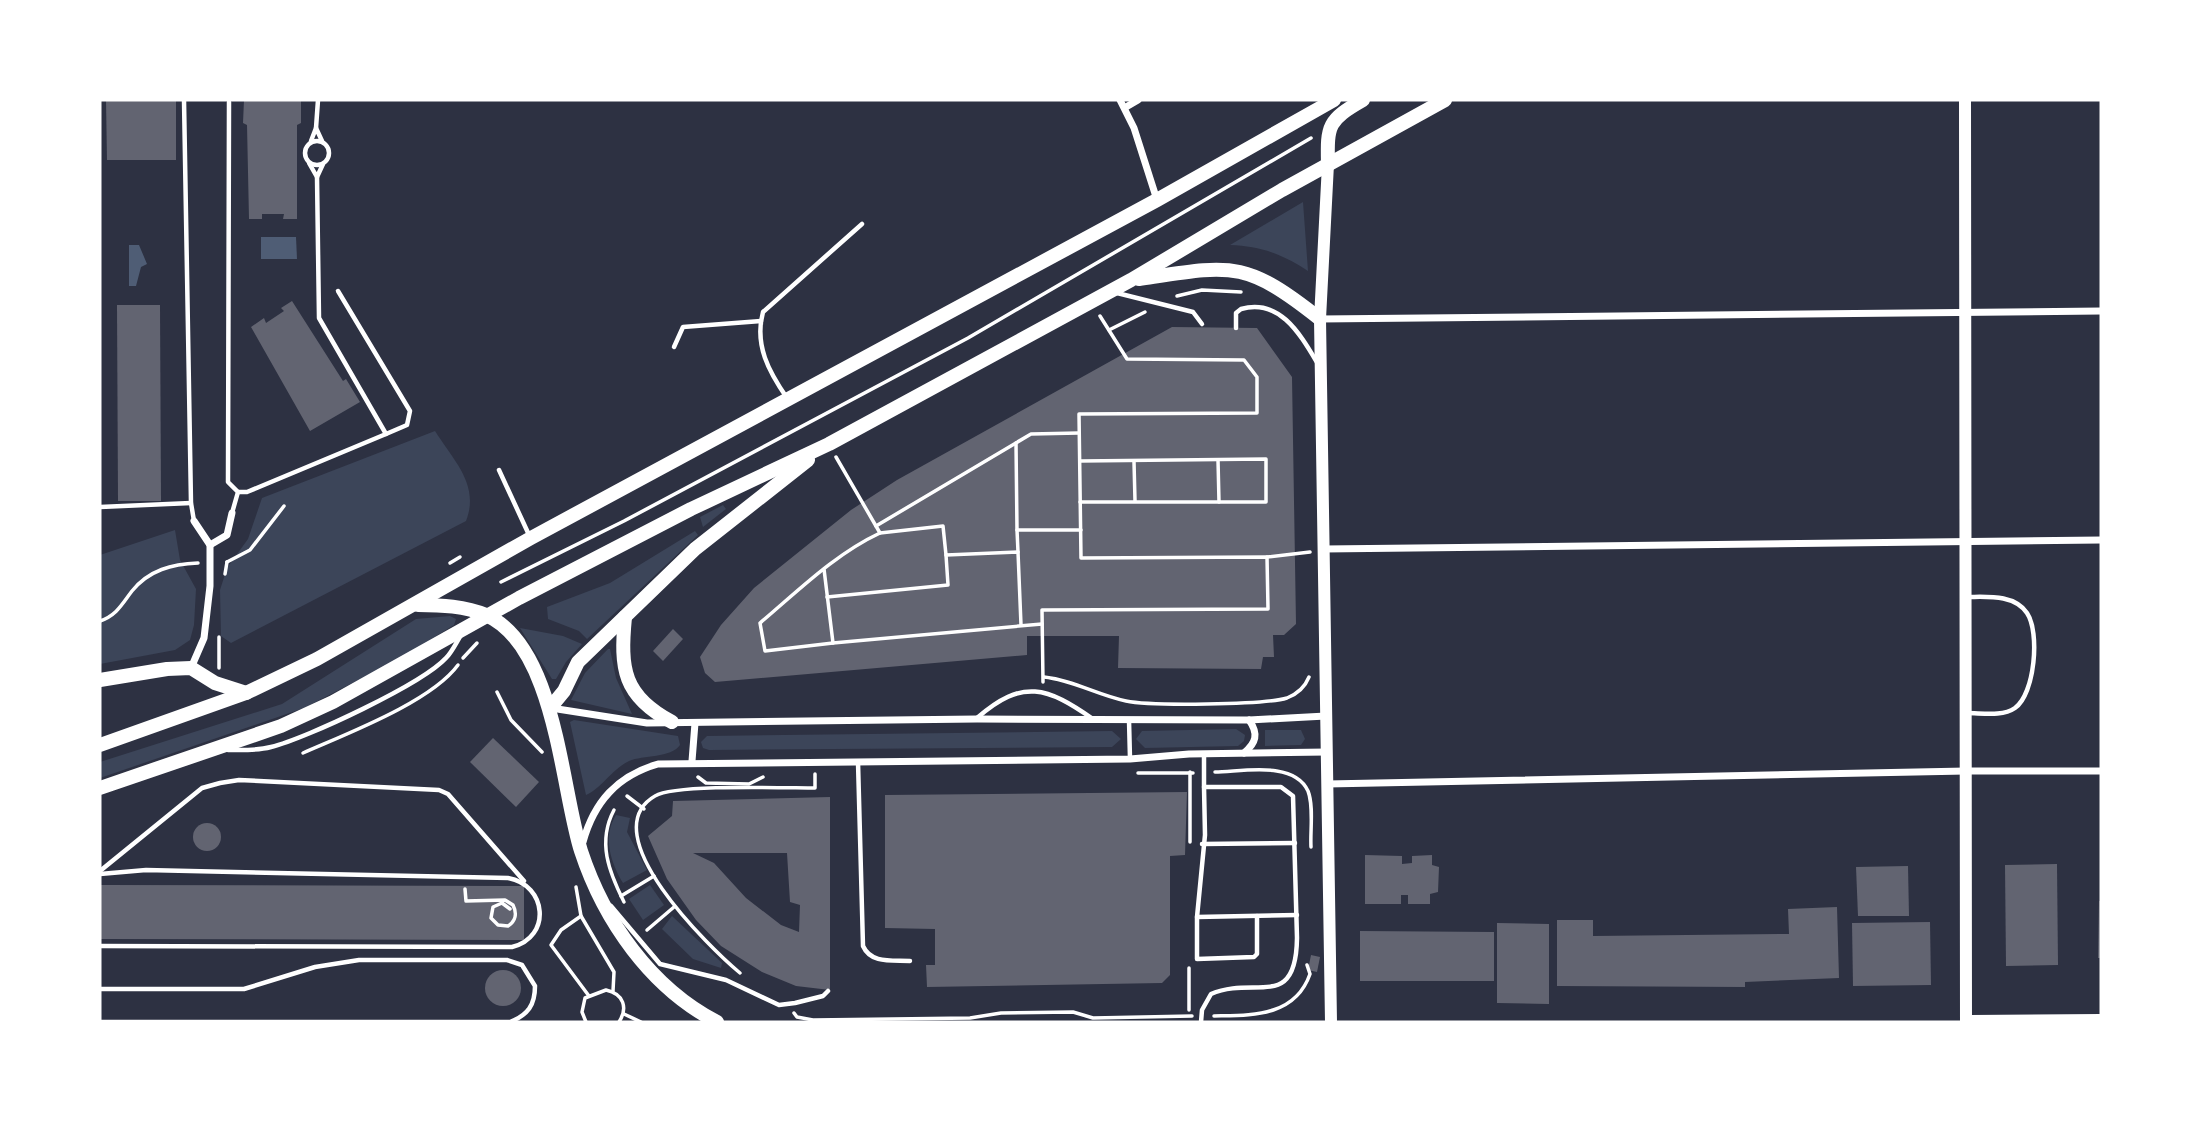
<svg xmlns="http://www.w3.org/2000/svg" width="2201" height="1122" font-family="Karla,sans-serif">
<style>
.green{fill:#3c4559}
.water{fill:#4f5d75}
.building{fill:#626471;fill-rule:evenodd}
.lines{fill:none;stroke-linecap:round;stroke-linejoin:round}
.path{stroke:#fff;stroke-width:3.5}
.service{stroke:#fff;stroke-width:4.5}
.minor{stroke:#fff;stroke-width:7}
.tertiary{stroke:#fff;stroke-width:12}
.secondary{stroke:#fff;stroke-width:14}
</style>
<rect width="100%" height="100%" fill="#2d3142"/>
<g class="green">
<path d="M 1303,202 L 1308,271 C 1282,254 1261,246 1230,245 Z"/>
<path d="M 435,431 C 454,461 480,485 466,521 L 231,643 L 221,636 L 220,590 L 227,568 L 248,539 L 262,498 Z"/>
<polygon points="723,505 726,509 703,527 700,517"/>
<polygon points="175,530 180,560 196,589 194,625 190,640 175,650 100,664 100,555"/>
<polygon points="695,531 698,535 587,639 579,631 548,619 547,607 610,583"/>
<polygon points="450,616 456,619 454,625 397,660 304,708 100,778 100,762 282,704 416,619"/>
<polygon points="520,628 563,636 582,644 566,662 556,679 552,679"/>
<polygon points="608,649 610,649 616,678 632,714 571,700 585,673"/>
<path d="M 574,720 L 678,736 L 680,745 C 671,758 643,755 629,761 C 612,769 601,789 586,795 L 570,722 Z"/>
<polygon points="1236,729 1245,735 1244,741 1238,746 1145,748 1136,739 1142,731"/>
<polygon points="1265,730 1301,730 1305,739 1301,745 1265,746"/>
<polygon points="1112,731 1121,739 1112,747 709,750 703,748 701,742 707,736"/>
<path d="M 616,815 L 630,818 L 627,832 L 647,870 L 623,883 C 611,863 602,837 616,815 Z"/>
<polygon points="650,885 664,905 643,920 629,899"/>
<polygon points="672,916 722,963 721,968 693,959 662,929"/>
</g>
<g class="water">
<polygon points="261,237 296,237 297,259 261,259"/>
<polygon points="129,245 139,245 147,264 141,267 136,286 129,286"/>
</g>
<g class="building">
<polygon points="106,100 176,100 176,160 107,160"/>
<polygon points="244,100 301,100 301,123 297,125 297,219 283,219 284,214 262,214 262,219 249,219 247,125 243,123"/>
<polygon points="292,301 343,381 346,379 360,402 310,431 251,327 264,318 266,323 284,311 281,308"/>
<polygon points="117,305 160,305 161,501 118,501"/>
<polygon points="1172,327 1257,328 1292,377 1296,624 1284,635 1273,635 1274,657 1263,657 1261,669 1118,668 1119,636 1027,636 1027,655 715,682 705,673 700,657 721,625 754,588 851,510 897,480"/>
<polygon points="673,629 683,639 663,661 653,651"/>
<polygon points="493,738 539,782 516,807 470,762"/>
<polygon points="1187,792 1185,855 1170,856 1170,975 1162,983 927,987 926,965 935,965 935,929 885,928 885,795"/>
<path d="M 830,797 L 830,990 L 796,986 L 762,972 L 721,946 L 696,920 L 667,879 L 648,836 L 672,816 L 673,801 ZM 693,853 L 787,853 L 790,902 L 800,905 L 799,932 L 781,925 L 746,898 L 714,863 Z"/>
<circle cx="207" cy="837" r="14"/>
<polygon points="1365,855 1402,856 1402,864 1412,863 1412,856 1432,855 1432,865 1439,867 1438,892 1430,894 1430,904 1408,904 1408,895 1401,895 1401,904 1365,904"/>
<polygon points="2057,864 2058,965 2006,966 2005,865"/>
<polygon points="1908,866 1909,916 1858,916 1856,867"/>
<polygon points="100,885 524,886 524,940 100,939"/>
<polygon points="2099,901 2101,901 2101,958 2098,958"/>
<polygon points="1837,907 1839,978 1745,982 1745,987 1557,986 1557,920 1593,920 1593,936 1789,934 1788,909"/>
<polygon points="1930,922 1931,985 1853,986 1852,923"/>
<polygon points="1497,923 1549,924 1549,1004 1497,1003"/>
<polygon points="1360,931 1494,932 1494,981 1360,981"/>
<polygon points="1311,955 1320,957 1317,972 1308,970"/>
<circle cx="503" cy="988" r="18"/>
</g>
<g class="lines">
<g class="path">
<polyline points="1177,296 1202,290 1241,292"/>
<polyline points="1109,330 1145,312"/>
<polyline points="1016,443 1017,530"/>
<polyline points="1218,460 1219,502"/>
<polyline points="1080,461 1266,459 1266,502 1080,502"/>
<polyline points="1134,462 1135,501"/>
<polyline points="876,526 1031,434 1079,433"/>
<polyline points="880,533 943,526 946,555 1018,552 1021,625"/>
<polyline points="1018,552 1017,530 1081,530"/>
<polyline points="1267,557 1310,552"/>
<polyline points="227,562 250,550 284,506"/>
<polyline points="450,563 460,557"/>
<path d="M 824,569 L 833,643 L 765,651 L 760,623 C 798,591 835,554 880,533 L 836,457"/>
<polyline points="225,574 227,562"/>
<polyline points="501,582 624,521 968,338 1311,138"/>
<polyline points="827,597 948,585 946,555"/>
<path d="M 100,621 C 117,615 122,604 132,591 C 149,570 172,564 198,563"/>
<polyline points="219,637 219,668"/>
<polyline points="833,643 1042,624"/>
<polyline points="463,658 477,643"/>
<path d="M 1044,677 C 1073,680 1097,695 1126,701 C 1149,706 1265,705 1287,698 C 1297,694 1305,687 1309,677"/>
<polyline points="1043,682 1042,610 1268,609 1267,557 1081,558 1079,414 1257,413 1257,377 1244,360 1127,359 1100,316"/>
<polyline points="497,692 511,720 542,752"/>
<path d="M 303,753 C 346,734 431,702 458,665"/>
<polyline points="1190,772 1190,842"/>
<path d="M 1215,772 C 1241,772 1294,760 1308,791 C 1314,806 1310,832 1311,847"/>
<polyline points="1138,773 1193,773"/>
<polyline points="698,777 706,783 749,784 763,777"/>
<polyline points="627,796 644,809"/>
<path d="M 614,810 C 597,842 609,872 624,902"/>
<polyline points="576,887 581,916 614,972 613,991"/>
<path d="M 465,889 L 466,901 L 505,900 L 513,905 C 517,913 516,921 508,926 L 498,925 L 491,918 L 493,907 L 502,903 L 510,909"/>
<polyline points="621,896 654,876"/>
<polyline points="581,916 561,930 551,945 589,996"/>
<polyline points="647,930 674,907"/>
<path d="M 740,973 C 710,948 591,833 655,796 C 675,784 786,788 815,788 L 815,774"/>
<polyline points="1189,1010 1189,968"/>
<polyline points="794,1013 797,1017 813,1020 970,1018 1001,1013 1073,1012 1093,1018 1192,1016"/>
<polyline points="624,1014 641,1022"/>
<path d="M 1214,1016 C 1252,1015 1295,1017 1310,974 L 1307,965"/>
<path d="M 586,1022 L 582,1012 L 585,998 L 606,990 C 624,994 628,1008 619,1022"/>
</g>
<g class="service">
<polyline points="184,100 191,503 194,521"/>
<polyline points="229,102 228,482 238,492 232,513"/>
<polyline points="316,128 318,100"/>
<circle cx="317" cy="153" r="12"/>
<polyline points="311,141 316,128 322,141"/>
<polyline points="309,163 317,177 323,164"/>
<polyline points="338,291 410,411 407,425 386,434"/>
<polyline points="1117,293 1193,312 1202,324"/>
<path d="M 1236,328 L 1236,313 L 1241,309 C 1280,298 1300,334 1318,364"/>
<polyline points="674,347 683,327 761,321"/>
<path d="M 787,398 C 769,372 754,345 763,312 L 862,224"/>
<polyline points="499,470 530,537"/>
<polyline points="238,492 247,492 386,434 319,318 317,177"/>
<polyline points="100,507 191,503"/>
<path d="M 1967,597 C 1987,597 2014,594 2027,613 C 2040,632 2035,694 2015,708 C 2002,717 1982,713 1967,713"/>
<path d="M 977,718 C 1023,678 1047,687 1093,719"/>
<polyline points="1129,720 1130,759"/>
<path d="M 228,750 C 243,750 256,751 271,747 C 307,738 422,684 446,658 C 452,652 456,643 461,635"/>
<path d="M 858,762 L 863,946 C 871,964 892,960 910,961"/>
<polyline points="1204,787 1205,835 1197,917 1197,959 1254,957 1257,954 1257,916"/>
<polyline points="1202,844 1295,843"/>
<polyline points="100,871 202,788 220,783 239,780 439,790 448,794 524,881"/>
<path d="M 100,874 L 146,870 L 508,878 C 547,885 552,937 512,947 L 100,946"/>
<polyline points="611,906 660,964 726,980 779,1005 795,1003 823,996 828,991"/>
<polyline points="1197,917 1297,915"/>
<path d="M 100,989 L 244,989 L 315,967 L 359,960 L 507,960 L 522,965 L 535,986 C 535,1005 528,1015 510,1022 L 100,1022"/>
<path d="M 1201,1022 L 1202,1010 L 1211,994 C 1255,975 1296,1012 1297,938 L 1293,796 L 1281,787 L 1204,787 L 1204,754"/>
</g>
<g class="minor">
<polyline points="1120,100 1134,128 1157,200"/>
<polyline points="1126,107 1138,100"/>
<polyline points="1320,319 2101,311"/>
<polyline points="210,545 227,535 232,513"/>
<polyline points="1324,549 2101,540"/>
<polyline points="191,668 204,638 210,586 210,545 194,521"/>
<polyline points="551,708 647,723 977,719 1249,720 1326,716"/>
<path d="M 1244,753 C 1256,743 1259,734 1249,720"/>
<polyline points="692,761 695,723"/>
<polyline points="1327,784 1966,771 2101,771"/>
<path d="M 583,842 C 594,802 617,776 658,764 L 1130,759 L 1189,754 L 1327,752"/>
</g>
<g class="tertiary">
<polyline points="1965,100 1966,1022"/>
<polyline points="1328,164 1320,319 1331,1022"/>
</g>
<g class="secondary">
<path d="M 1328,164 C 1327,125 1328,120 1363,100"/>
<path d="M 1139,279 C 1232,265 1244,259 1320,319"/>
<path d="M 418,605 C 441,605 465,606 486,615 C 556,646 561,788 581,851 C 604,921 651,988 717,1022"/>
<path d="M 625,617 C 620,669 623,696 672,722"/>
<polyline points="100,680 167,669 191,668 215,683 246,693"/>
<polyline points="550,708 564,691 578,662 695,549 808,460"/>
<polyline points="100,745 246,693 317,659 531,538 1157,200 1334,100"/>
<polyline points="100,788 281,726 333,702 519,598 691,509 829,444 1131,280 1282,190 1445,100"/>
<polyline points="1971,1022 2101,1021"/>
</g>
</g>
<rect width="2201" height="1122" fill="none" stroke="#ffffff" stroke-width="203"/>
</svg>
